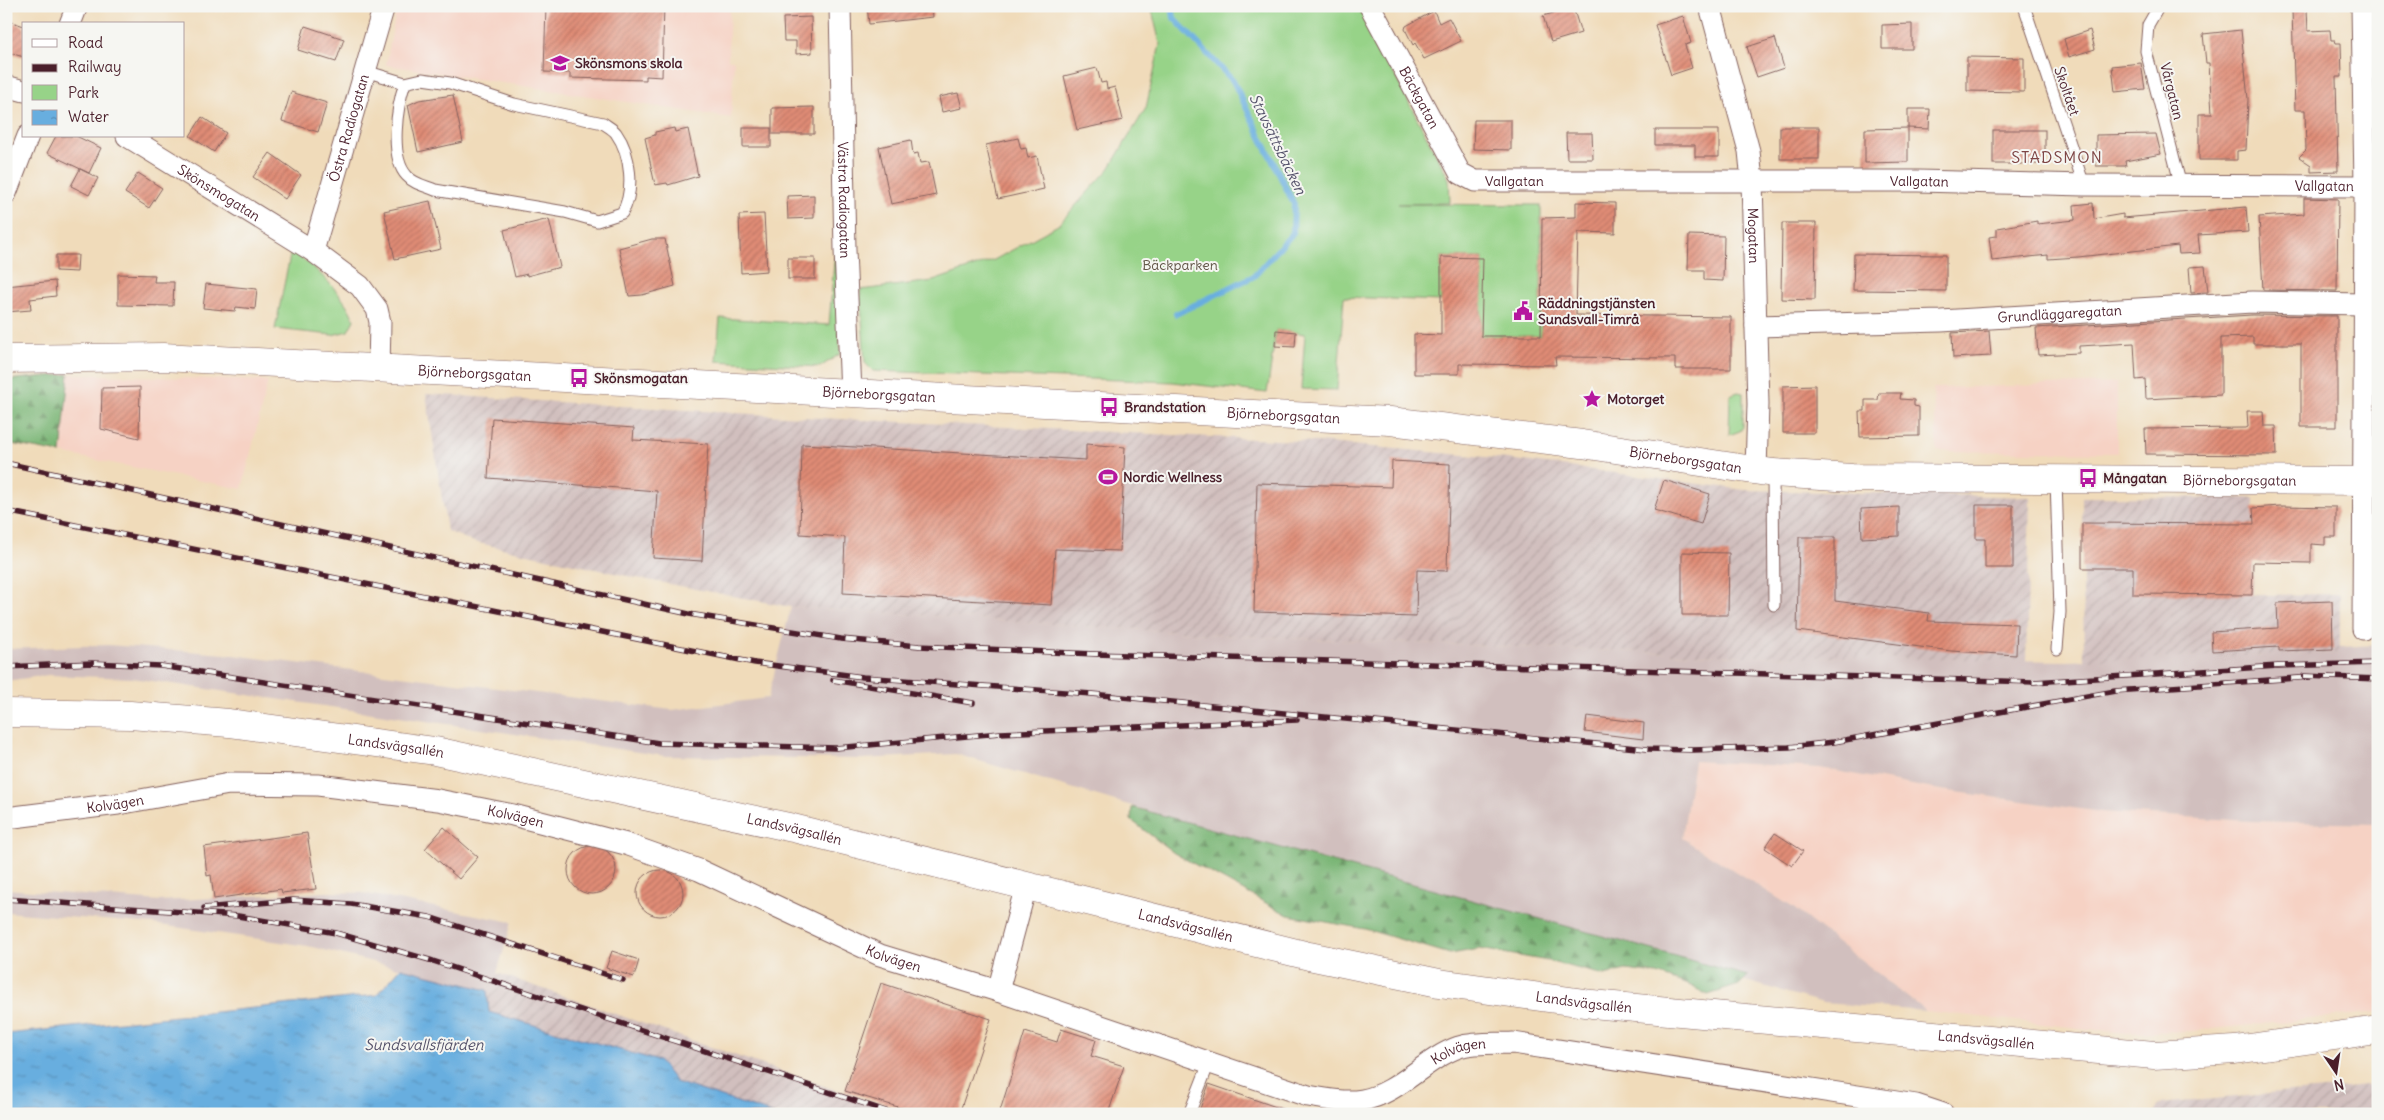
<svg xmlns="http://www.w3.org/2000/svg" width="2384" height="1120" font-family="Delius,sans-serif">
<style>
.built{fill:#f6d2c4}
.industrial{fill:url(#industrial-furrows)}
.railway{fill:#d1bfbe}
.green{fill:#97d388;stroke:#70795a}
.forest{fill:url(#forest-firs);stroke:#626a50}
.water{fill:url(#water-ripples);stroke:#596685}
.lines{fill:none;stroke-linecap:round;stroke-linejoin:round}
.stream{stroke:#68aedf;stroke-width:6}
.building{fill:url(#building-hatch)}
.service-casing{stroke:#84615d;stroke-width:13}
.minor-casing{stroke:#84615d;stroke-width:23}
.secondary-casing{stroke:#84615d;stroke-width:29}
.trunk-casing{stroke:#84615d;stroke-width:29}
.service{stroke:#fff;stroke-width:11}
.minor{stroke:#fff;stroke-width:21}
.secondary{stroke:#fff;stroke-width:28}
.trunk{stroke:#fff;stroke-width:28}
.rail-casing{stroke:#4a1f2b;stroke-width:5.5}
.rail{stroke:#f6f6f2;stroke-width:4;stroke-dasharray:11;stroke-linecap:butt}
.labels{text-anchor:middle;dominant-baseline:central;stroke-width:4;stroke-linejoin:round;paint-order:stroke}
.poi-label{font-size:14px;font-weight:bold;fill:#4a1f2b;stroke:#f6f6f2;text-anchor:start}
.street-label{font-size:14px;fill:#4a1f2b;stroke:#f6f6f2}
.park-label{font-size:14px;fill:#615547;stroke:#f6f6f2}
.water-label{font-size:15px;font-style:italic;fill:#54516a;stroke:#f6f6f2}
.quarter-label{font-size:16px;letter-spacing:1px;fill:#7e4545;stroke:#f6f6f2}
</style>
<defs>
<pattern id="industrial-furrows" width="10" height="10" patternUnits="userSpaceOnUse" patternTransform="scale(1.25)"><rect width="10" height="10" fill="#d1bfbe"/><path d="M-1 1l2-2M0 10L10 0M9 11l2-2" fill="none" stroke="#b5a4a3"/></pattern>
<pattern id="forest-firs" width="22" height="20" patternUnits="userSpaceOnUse" patternTransform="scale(1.25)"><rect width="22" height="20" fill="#79b574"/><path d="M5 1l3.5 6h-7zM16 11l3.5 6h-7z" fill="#65935f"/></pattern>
<pattern id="water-ripples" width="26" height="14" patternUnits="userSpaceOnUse" patternTransform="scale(1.25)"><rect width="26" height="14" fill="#68aedf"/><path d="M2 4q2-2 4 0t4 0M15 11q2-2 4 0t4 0" fill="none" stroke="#588db5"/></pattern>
<pattern id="building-hatch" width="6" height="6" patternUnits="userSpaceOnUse" patternTransform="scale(1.25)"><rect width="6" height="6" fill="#e08c76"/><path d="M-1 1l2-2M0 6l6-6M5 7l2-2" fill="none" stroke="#b87261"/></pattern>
</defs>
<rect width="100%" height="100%" fill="#f6f6f2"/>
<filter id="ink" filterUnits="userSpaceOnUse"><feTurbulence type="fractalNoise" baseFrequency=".02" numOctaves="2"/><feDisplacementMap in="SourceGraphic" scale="10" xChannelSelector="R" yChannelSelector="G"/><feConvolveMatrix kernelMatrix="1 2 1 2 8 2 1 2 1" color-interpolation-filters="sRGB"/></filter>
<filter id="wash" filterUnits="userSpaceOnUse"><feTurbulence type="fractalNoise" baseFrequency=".0096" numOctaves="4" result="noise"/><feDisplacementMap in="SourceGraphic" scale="20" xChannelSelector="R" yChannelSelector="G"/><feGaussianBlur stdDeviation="1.12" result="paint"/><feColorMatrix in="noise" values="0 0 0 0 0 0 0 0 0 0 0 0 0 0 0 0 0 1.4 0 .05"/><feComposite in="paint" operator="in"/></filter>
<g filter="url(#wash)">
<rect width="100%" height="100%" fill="#f0dbba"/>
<g class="built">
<polygon points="397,6 730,6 728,59 734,61 731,118 386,65"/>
<polygon points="69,374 268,381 242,489 61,453"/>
<polygon points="2117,383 2117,453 1937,451 1933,388"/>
<polygon points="1694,761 1820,768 1934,789 2102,812 2251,821 2378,824 2378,1012 2192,1031 2125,1033 1925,1011 1792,907 1682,838"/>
</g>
<g class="industrial">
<polygon points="426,394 801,417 1318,442 1508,459 1745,490 2030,497 2026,661 1744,656 1237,636 791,607 632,577 474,542 447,531"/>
<polygon points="2082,497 2254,498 2253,595 2340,594 2340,653 2084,661"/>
<polygon points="497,973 841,1092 909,1114 774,1114 675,1082 659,1061 489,1012 487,990"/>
<polygon points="2378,1084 2378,1114 2153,1114 2159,1104"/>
</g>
<g class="railway">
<polygon points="791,607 1237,636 1744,656 2067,661 2340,653 2340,647 2378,645 2378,824 2251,821 2102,812 1934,789 1820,768 1694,761 1682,838 1792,907 1925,1011 1823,1003 1176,819 956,754 861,759 665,756 132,678 48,675 6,681 6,649 108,645 225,654 672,710 768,698"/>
<polygon points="6,889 160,901 326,892 362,893 512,922 497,973 487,990 308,946 153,924 6,912"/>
</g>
<g class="green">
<polygon points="1151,6 1358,6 1449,179 1450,203 1398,204 1541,205 1541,336 1460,336 1481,327 1483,258 1441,257 1441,301 1344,297 1337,390 1301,389 1305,334 1276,330 1267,393 1173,382 873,371 865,363 860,290 933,281 994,260 1058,225 1109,169 1146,108 1160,44"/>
<polygon points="836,237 840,354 820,367 716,361 720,318 829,325"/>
<path d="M 291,251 C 313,264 346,296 354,320 L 348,331 L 332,335 L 275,329 Z"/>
<polygon points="1738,392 1743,393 1743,427 1740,431 1729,435 1730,395"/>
</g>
<g class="forest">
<polygon points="69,374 61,453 6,443 6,380"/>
<polygon points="1132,807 1176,819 1748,976 1739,985 1708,995 1689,985 1657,974 1626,970 1604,975 1548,961 1480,949 1450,954 1365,929 1288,915 1174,853 1131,820"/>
</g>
<polygon class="water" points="401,968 487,990 489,1012 659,1061 676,1082 774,1114 6,1114 6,1034 377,995"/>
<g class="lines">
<polyline class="stream" points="1172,6 1174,18 1233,81 1294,204 1293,233 1254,276 1176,314"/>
</g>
<g id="blocks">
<g class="building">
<polygon points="546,6 664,6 662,77 646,76 646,80 570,78 570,73 544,72"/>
<polygon points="867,6 932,6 933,17 869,24"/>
<polygon points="1573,7 1581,33 1551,42 1543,16"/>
<polygon points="2307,9 2308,31 2330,30 2331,40 2335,40 2336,43 2341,43 2342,77 2336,77 2338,171 2311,172 2311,165 2299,157 2306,150 2305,110 2295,110 2292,10"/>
<polygon points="1434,11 1439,23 1449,18 1461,41 1424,59 1415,43 1413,45 1405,29 1406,26"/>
<polygon points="1683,16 1691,43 1685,45 1692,68 1671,75 1655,25"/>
<polygon points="811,17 812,53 796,54 796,41 784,41 783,18"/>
<polygon points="6,20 24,26 24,57 6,52"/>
<polygon points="1912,24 1912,49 1882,49 1882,25"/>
<polygon points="305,26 344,39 336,62 298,50"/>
<polygon points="2090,30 2095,49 2069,57 2064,39"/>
<polygon points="2241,30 2248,99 2246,150 2237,151 2237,160 2199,160 2199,114 2212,114 2209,63 2206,63 2203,34"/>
<polygon points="1775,38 1784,68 1757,77 1747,47"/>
<polygon points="1967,57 2024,58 2024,92 1967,91"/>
<polygon points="2141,63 2145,89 2115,92 2112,66"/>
<polygon points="1097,68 1101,83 1106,82 1107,89 1115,87 1123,120 1077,130 1064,76"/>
<polygon points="291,92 327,103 318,132 282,121"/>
<polygon points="958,93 962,108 942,112 939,97"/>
<polygon points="453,95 463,142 418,152 408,105 419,100"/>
<polygon points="814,107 814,134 772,134 772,108"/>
<polygon points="1908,109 1930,109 1929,129 1908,128"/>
<polygon points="202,117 226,133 214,152 190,136"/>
<polygon points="1474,120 1511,120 1511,150 1473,149"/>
<rect x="1780" y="127" width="39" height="32"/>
<polygon points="674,128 675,132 688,129 698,176 668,185 667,183 655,185 645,138 655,135 655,132"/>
<rect x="743" y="128" width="28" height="19"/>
<polygon points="1908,128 1908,162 1865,163 1865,129"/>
<polygon points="1655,130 1719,130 1719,157 1695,157 1695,145 1655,145"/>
<rect x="1993" y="130" width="52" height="34"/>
<polygon points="1566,133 1592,133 1593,159 1567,159"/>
<polygon points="2156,134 2161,154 2125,161 2126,166 2096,166 2096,135"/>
<polygon points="56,136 76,136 101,148 89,173 47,153"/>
<polygon points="1018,138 1021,149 1026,148 1028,158 1037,156 1044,189 998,199 986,145"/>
<polygon points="911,140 913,154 918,153 920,163 929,162 936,195 891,204 879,147"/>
<polygon points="270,153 301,175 285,199 253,177"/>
<polygon points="80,169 98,178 89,195 71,186"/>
<polygon points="138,173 162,188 149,208 125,193"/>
<polygon points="814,195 814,218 788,219 787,196"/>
<polygon points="2304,198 2338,199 2337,291 2263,290 2259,217 2304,214"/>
<polygon points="430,201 441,249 395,259 384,211"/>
<polygon points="1576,202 1615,203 1615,233 1578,232 1576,315 1731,317 1731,369 1675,369 1675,358 1555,357 1556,365 1459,364 1459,374 1414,374 1414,334 1441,335 1441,257 1483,258 1481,336 1541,336 1542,218 1576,217"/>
<polygon points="2093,203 2094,219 2123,214 2123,218 2246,207 2248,232 2198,235 2200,253 2179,254 2178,246 2078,257 2048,259 2048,255 1992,261 1989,237 1997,236 1997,228 2037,221 2037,224 2075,220 2074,205"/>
<polygon points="764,214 767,271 741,273 739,215"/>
<polygon points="549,219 560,267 527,276 527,274 515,277 504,230"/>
<polygon points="1782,223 1816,223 1815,300 1781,299"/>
<polygon points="1689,235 1724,236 1723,281 1704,280 1704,270 1688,270"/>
<polygon points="652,239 665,239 675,286 642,295 629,296 619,248"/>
<polygon points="1854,254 1946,255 1946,291 1853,290"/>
<polygon points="56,255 78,255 77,272 56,271"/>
<rect x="788" y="258" width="27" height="21"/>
<polygon points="2205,266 2208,292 2191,293 2189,267"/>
<polygon points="118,274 155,275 154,282 174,282 173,306 118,305"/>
<polygon points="55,281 56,296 30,299 31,310 6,312 6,286"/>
<polygon points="206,284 257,289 255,309 236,307 235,311 203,308"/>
<polygon points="2252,315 2337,316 2337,427 2301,427 2301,344 2253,344 2253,337 2221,338 2221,395 2146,399 2145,379 2136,380 2134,343 2079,346 2079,353 2038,355 2036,328"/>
<polygon points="1276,330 1296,332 1295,347 1275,346"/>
<polygon points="1989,331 1991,356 1953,358 1952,333"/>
<polygon points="1815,385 1815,433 1783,433 1783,386"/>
<polygon points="140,387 139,438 101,429 102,388"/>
<polygon points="1879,393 1901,393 1900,399 1914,400 1914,406 1919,407 1919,436 1860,437 1859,411 1865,411 1865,400 1878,400"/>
<polygon points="2247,411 2263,411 2264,426 2276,426 2277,455 2146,454 2145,429 2246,428 2248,427"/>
<polygon points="492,418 634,428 633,440 708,444 702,561 653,558 657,491 488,478"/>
<polygon points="802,444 1086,460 1086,444 1125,447 1120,551 1055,549 1051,605 843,593 845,537 800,534"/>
<polygon points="1392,461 1450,464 1447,571 1417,570 1416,617 1254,612 1257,483 1391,487"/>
<polygon points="1664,480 1710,494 1701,524 1654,510"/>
<polygon points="1976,505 2013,505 2013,568 1985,568 1985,539 1976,539"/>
<polygon points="2280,506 2336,507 2336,537 2325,537 2325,545 2311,544 2311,563 2253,562 2252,595 2133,594 2133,568 2082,568 2082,523 2254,524 2253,508"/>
<polygon points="1899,507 1899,536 1862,538 1861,509"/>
<polygon points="1799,537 1835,537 1835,601 1929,613 1928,621 2017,624 2016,655 1951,651 1797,631"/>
<polygon points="1682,552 1729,553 1728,615 1682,615"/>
<polygon points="2332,601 2333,649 2279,651 2279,647 2212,651 2211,632 2278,628 2277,603"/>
<polygon points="1587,716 1644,723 1643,739 1585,732"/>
<polygon points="444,827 478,857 459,879 425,849"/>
<polygon points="307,833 316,889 282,893 281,889 214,899 211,875 207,876 204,847"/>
<polygon points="1775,833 1803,851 1792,866 1765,848"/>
<circle cx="592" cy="870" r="24"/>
<circle cx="660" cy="893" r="23"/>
<polygon points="612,951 639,960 634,977 606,968"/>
<polygon points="881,983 991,1019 959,1114 921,1114 845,1091"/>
<polygon points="1061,1029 1096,1040 1091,1056 1124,1066 1108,1114 999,1114 1025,1032 1057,1042"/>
<polygon points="1209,1084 1288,1111 1287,1114 1198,1114"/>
</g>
</g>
</g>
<g filter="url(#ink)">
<use href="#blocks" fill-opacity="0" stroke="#84615d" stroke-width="1"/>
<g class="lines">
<g class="service-casing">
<g id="service">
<polyline points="2024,6 2084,185"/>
<polyline points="2159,6 2148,25 2146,51 2181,186"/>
<path d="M 365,71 L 405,83 L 422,79 L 450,83 L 514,104 L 603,123 C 607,126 613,129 616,133 C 631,154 635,191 622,213 L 597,221 L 565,212 L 435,190 C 426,186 414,184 407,176 C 389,157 397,106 405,83"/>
<polyline points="1773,473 1774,605"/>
<polyline points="2056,479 2060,612 2057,649"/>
<polyline points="1189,1114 1209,1063"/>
</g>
</g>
<g class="minor-casing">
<g id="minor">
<path id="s1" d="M 840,6 L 845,250 L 851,393"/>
<path id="s2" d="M 1370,6 L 1460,173 L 1475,181 L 1918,181 L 2084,185 L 2365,186"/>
<path id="s3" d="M 1710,6 L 1749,151 L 1752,181 L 1758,404 L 1756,470"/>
<polyline points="2362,6 2365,186 2363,629"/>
<polyline points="70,24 77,6"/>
<polyline points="6,86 24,91"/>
<path id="s4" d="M 127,136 L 313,251 L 360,286 L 377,309 L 380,322 L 379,369"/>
<polyline points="6,193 28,136"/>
<path id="s5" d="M 313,251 L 384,6"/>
<path id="s6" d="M 1756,326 L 1941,321 L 2252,302 L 2363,304"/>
<path id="s7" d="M 6,818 L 118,804 L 229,784 L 318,785 L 438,800 L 513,815 L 626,844 L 699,870 L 880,955 L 998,991 L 1308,1096 C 1325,1099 1344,1103 1362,1100 C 1399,1094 1424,1059 1459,1047 C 1476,1042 1496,1044 1513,1043 L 1916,1105 L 1943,1114"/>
<polyline points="998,991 1026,886"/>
</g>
</g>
<g class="secondary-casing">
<g id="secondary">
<path id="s8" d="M 6,713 L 130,715 L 229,723 L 435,751 L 793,828 L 1309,956 L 1439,983 L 1592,1004 L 2154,1055 L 2235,1050 L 2378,1030"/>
</g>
</g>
<g class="trunk-casing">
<g id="trunk">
<path id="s9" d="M 6,359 L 163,357 L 1390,421 L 1582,444 L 1773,473 L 1852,478 L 2378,481"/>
</g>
</g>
<use href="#service" class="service"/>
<use href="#minor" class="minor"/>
<use href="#secondary" class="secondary"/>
<use href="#trunk" class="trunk"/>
<g class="rail-casing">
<g id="rail">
<polyline points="6,463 689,614 841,639 919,646 1095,654 2034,682 2278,666 2378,663"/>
<polyline points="6,511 755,663 863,677 1092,694 1647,749 1693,750 1789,747 1834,742 2115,691 2311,677"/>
<polyline points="6,667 92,663 161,666 659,743 836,748 1000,733 1297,720"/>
<polyline points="2304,676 2378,679"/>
<polyline points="833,680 973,703"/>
<polyline points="6,899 238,916 336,933 433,961 895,1114"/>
<polyline points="204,908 293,900 351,904 429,917 623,980"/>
</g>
</g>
<use href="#rail" class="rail"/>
</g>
</g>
<defs>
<g id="school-bare" transform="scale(1.5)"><path d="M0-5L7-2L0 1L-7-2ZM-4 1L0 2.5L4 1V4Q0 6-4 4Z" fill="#b5179e" stroke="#f6f6f2" stroke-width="2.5" paint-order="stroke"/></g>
<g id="civic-bare" transform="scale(1.5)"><path d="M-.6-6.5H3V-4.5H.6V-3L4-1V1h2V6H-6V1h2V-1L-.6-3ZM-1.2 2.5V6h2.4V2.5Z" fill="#b5179e" stroke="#f6f6f2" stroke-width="2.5" paint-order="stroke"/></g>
<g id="bus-bare" transform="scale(1.5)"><path d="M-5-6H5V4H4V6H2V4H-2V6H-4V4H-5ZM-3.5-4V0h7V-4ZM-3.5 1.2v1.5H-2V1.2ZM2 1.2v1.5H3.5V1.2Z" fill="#b5179e" stroke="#f6f6f2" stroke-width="2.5" paint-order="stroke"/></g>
<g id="sight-bare" transform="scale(1.5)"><path d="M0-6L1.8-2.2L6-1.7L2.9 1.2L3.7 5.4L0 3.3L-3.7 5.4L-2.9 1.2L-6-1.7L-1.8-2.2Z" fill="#b5179e" stroke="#f6f6f2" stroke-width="2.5" paint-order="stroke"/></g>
<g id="stadium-bare" transform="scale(1.5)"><path d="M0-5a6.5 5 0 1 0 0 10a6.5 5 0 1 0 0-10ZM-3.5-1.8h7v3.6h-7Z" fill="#b5179e" stroke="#f6f6f2" stroke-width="2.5" paint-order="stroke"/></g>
</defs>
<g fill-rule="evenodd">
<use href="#school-bare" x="560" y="63"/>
<use href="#civic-bare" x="1523" y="311"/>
<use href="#bus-bare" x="579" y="378"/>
<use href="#sight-bare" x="1592" y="399"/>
<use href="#bus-bare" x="1109" y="407"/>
<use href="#stadium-bare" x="1108" y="477"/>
<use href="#bus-bare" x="2088" y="478"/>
</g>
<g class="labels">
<g class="poi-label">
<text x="575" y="63">Skönsmons skola</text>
<text x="1538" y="303">Räddningstjänsten<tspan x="1538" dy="16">Sundsvall-Timrå</tspan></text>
<text x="594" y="378">Skönsmogatan</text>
<text x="1607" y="399">Motorget</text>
<text x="1124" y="407">Brandstation</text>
<text x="1123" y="477">Nordic Wellness</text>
<text x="2103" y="478">Mångatan</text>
</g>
<g class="street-label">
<text transform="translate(2067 91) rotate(71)">Skoltået</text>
<text transform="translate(2172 91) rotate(76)">Vårgatan</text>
<text stroke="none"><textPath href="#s2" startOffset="104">Bäckgatan</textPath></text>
<text stroke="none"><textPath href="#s5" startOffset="128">Östra Radiogatan</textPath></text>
<text stroke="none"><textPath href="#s2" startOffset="246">Vallgatan</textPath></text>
<text stroke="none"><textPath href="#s2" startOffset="651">Vallgatan</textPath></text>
<text stroke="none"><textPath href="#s2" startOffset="1056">Vallgatan</textPath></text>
<text stroke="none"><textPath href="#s4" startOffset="108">Skönsmogatan</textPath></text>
<text stroke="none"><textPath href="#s1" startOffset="194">Västra Radiogatan</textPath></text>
<text stroke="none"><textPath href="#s3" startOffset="235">Mogatan</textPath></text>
<text stroke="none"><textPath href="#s6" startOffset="304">Grundläggaregatan</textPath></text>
<text stroke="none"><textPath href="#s9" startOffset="469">Björneborgsgatan</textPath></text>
<text stroke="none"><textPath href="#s9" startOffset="874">Björneborgsgatan</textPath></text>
<text stroke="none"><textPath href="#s9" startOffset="1279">Björneborgsgatan</textPath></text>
<text stroke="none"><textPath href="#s9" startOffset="1684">Björneborgsgatan</textPath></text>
<text stroke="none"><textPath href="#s9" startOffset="2239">Björneborgsgatan</textPath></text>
<text stroke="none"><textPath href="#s8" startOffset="392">Landsvägsallén</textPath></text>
<text stroke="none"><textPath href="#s7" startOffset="110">Kolvägen</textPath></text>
<text stroke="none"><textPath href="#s7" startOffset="515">Kolvägen</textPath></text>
<text stroke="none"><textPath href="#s8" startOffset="799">Landsvägsallén</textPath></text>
<text stroke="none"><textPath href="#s8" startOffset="1202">Landsvägsallén</textPath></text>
<text stroke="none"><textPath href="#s7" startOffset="920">Kolvägen</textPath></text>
<text stroke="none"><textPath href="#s8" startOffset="1608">Landsvägsallén</textPath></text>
<text stroke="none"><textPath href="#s8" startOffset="2012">Landsvägsallén</textPath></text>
<text stroke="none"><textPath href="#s7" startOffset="1521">Kolvägen</textPath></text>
</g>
<g class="park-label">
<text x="1180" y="265">Bäckparken</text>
</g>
<g class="water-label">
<text transform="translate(1278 144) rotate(64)">Stavsättsbäcken</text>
<text x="424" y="1044">Sundsvallsfjärden</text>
</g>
<g class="quarter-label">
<text x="2057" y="157">STADSMON</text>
</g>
</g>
<rect width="2384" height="1120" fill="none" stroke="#f6f6f2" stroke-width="25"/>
<rect x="22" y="22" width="162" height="115" fill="#f6f6f2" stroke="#b1a0a2"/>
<rect x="32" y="39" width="25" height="8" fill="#ffffff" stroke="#b1a0a2"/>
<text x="68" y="48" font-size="15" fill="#4a1f2b">Road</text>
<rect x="32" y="64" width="25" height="8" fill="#4a1f2b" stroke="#b1a0a2"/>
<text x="68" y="72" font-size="15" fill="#4a1f2b">Railway</text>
<rect x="32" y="85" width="25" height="15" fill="#97d388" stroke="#b1a0a2"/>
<text x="68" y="98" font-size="15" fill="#4a1f2b">Park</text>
<rect x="32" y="110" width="25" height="15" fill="url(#water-ripples)" stroke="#b1a0a2"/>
<text x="68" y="122" font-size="15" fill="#4a1f2b">Water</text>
<g transform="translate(2336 1072) rotate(167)" stroke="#f6f6f2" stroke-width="4" paint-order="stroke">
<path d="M0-4L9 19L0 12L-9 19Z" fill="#4a1f2b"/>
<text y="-8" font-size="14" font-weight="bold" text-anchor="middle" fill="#4a1f2b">N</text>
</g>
</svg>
